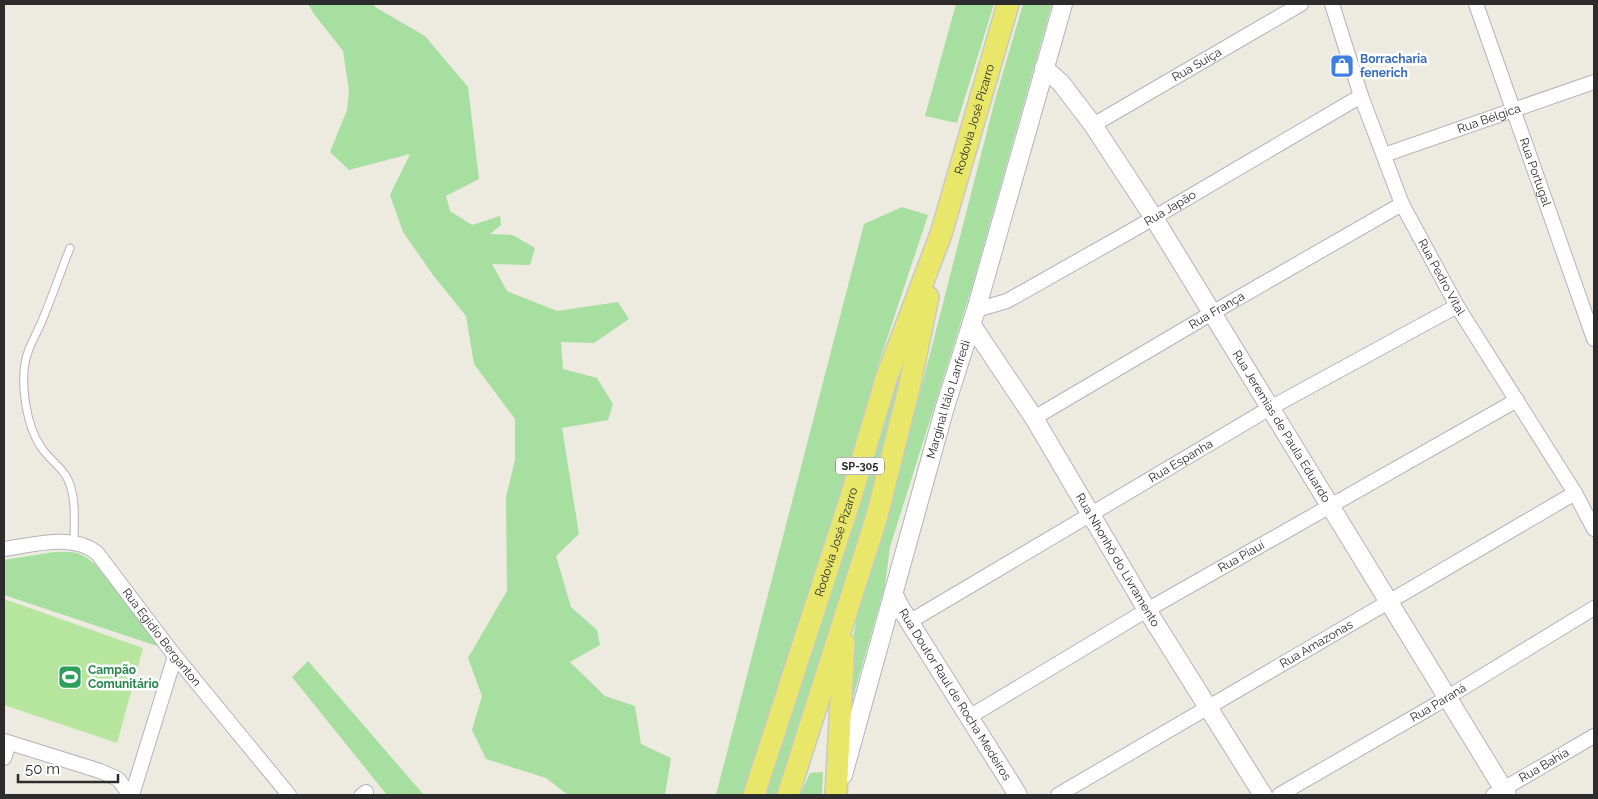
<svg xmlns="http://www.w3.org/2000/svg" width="1598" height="799" font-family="Raleway,sans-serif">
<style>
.green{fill:#a7dfa0}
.pitch{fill:#b6e69d}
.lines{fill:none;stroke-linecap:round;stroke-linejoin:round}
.service-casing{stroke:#b3b3be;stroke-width:9}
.minor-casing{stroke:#b3b3be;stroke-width:16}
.tertiary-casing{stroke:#b3b3be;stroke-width:20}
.primary-casing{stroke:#c8c8c8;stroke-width:24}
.service{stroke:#fff;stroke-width:7}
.minor{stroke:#fff;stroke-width:14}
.tertiary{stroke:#fff;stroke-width:18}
.primary{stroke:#e8e76a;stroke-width:21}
.labels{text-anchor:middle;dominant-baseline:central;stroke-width:5;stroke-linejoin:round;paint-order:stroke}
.shield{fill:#fff;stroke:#6b6b6b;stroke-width:1}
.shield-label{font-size:11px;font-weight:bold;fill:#2c2c2c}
.shop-label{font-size:12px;font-weight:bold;fill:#366cbe;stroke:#fff;text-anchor:start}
.street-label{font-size:12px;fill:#2c2c2c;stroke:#fff}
.leisure-label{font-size:12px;font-weight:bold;fill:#27864d;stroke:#fff;text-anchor:start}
</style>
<rect width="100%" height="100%" fill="#edeae0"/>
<g class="green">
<polygon points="308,4 374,4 375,7 425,36 468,87 479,179 446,196 450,211 472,225 500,216 501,225 490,234 513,235 535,248 530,265 492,264 507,291 557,311 618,302 629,319 594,343 561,342 563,369 597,378 613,404 608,420 562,428 579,534 556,556 571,607 597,630 600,645 570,662 605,696 635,706 641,744 671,758 665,795 568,795 546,778 486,759 472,730 482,696 468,658 507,591 506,497 515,460 515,419 474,364 466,316 433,275 403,232 390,195 410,154 349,170 330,152 347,110 349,91 343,51 314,14"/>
<polygon points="956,4 994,4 957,123 925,116"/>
<polygon points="1023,4 1052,4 971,290 890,547 885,585 843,733 845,691 857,615 886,516 901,451 921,389 995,100"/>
<polygon points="902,207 928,215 878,366 820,566 746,795 716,795 864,224"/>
<polygon points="912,333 902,388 866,515 780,795 766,795 803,682 842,555 878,428"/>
<path d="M 54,552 C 75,552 78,550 95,564 L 160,647 L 4,595 L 4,560 Z"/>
<polygon points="308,661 424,795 387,795 292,677"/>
<polygon points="823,772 822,795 800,795 810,773"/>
</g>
<polygon class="pitch" points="4,599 143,648 117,743 4,705"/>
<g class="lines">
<g class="service-casing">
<path id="service" d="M 70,248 C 61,271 53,294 44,316 C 39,330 30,343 26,358 C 20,383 26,425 41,447 C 47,457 59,465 66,476 C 77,494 74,523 74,543"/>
</g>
<g class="minor-casing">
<g id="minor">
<path id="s1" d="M 1332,4 L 1361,96 L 1402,204 L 1457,306 L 1575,493 L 1594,529"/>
<path id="s2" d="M 1476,4 L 1594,339"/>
<path id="s3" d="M 1093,125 L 1301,4"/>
<path id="s4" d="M 1384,155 L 1594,82"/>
<path id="s5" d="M 976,310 L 1007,301 L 1138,227 L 1361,96"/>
<path id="s6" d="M 1034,418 L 1212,313 L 1402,204"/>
<path id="s7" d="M 4,549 C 33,545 72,533 97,553 L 175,656 L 289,795"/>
<path id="s8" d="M 909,622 L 1270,408 L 1457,306"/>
<path id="s9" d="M 969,717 L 1147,610 L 1517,400"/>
<polyline points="4,741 100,771 118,779 130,795"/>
<polyline points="4,758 9,743"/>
<polyline points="132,795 175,656"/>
<polyline points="362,795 366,792"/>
<path id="s10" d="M 1058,795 L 1575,493"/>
<path id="s11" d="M 1279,795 L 1435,705 L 1594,608"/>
<path id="s12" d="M 1493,795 L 1594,736"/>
</g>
</g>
<g class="tertiary-casing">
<g id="tertiary">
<path id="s13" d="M 1044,68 L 1061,83 L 1093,125 L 1154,218 L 1507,795"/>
<path id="s14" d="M 971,324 L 1034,418 L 1147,610 L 1263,795"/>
<path id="s15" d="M 893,593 L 900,607 L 1018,795"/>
<path id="s16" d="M 843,775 L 945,407 L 976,310 L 1063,4"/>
</g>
</g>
<g class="primary-casing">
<g id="primary">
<path id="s17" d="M 754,795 L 850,500 L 886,379 L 941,234 L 1008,4"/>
<polyline points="788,795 877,516 909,388 928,297"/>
<polyline points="836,795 844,643"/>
</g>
</g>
<use href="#service" class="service"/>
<use href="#minor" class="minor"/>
<use href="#tertiary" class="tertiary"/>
<use href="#primary" class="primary"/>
</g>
<defs>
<g id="shop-square" transform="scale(1.25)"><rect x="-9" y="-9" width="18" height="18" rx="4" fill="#3f7fe0" stroke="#fff"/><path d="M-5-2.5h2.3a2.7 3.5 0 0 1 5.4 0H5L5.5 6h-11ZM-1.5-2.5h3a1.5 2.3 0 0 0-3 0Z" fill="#fff"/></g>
<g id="stadium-square" transform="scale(1.25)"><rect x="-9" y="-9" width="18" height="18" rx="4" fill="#2e9e5b" stroke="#fff"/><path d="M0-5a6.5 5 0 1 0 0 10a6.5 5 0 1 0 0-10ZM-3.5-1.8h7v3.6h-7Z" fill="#fff"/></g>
</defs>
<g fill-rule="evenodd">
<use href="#shop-square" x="1342" y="66"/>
<use href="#stadium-square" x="70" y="677"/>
</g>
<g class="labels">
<rect class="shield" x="836" y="457.5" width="48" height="17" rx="4"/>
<g class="shield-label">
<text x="860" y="466">SP-305</text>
</g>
<g class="shop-label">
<text x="1360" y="59">Borracharia<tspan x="1360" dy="14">fenerich</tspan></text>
</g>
<g class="street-label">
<text stroke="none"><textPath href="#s3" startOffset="120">Rua Suiça</textPath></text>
<text stroke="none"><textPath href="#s17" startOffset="711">Rodovia José Pizarro</textPath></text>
<text stroke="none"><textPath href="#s4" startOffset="111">Rua Bélgica</textPath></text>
<text stroke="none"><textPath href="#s2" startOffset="178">Rua Portugal</textPath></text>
<text stroke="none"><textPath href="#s5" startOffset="220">Rua Japão</textPath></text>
<text stroke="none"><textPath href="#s1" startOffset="295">Rua Pedro Vital</textPath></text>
<text stroke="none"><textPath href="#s6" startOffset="212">Rua França</textPath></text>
<text stroke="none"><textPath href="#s16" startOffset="390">Marginal Itálo Lanfredi</textPath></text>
<text stroke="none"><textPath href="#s13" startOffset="431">Rua Jeremias de Paula Eduardo</textPath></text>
<text stroke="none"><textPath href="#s8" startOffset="316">Rua Espanha</textPath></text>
<text stroke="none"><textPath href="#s17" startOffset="266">Rodovia José Pizarro</textPath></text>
<text stroke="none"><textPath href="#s9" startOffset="316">Rua Piauí</textPath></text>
<text stroke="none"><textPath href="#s14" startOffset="278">Rua Nhonhô do Livramento</textPath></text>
<text stroke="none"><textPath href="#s7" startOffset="202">Rua Egidio Berganton</textPath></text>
<text stroke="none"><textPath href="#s10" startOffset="299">Rua Amazonas</textPath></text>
<text stroke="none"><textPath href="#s15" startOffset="119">Rua Doutor Raul de Rocha Medeiros</textPath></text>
<text stroke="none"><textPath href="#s11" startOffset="184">Rua Paraná</textPath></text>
<text stroke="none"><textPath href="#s12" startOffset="59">Rua Bahia</textPath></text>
</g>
<g class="leisure-label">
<text x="88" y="670">Campão<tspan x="88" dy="14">Comunitário</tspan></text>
</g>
</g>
<rect width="1598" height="799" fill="none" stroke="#2c2c2c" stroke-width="10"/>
<path d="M18 774v8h100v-8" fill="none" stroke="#2c2c2c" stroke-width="2.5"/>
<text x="25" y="774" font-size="15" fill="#2c2c2c" stroke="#ffffff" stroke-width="4" paint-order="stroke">50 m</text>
</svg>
